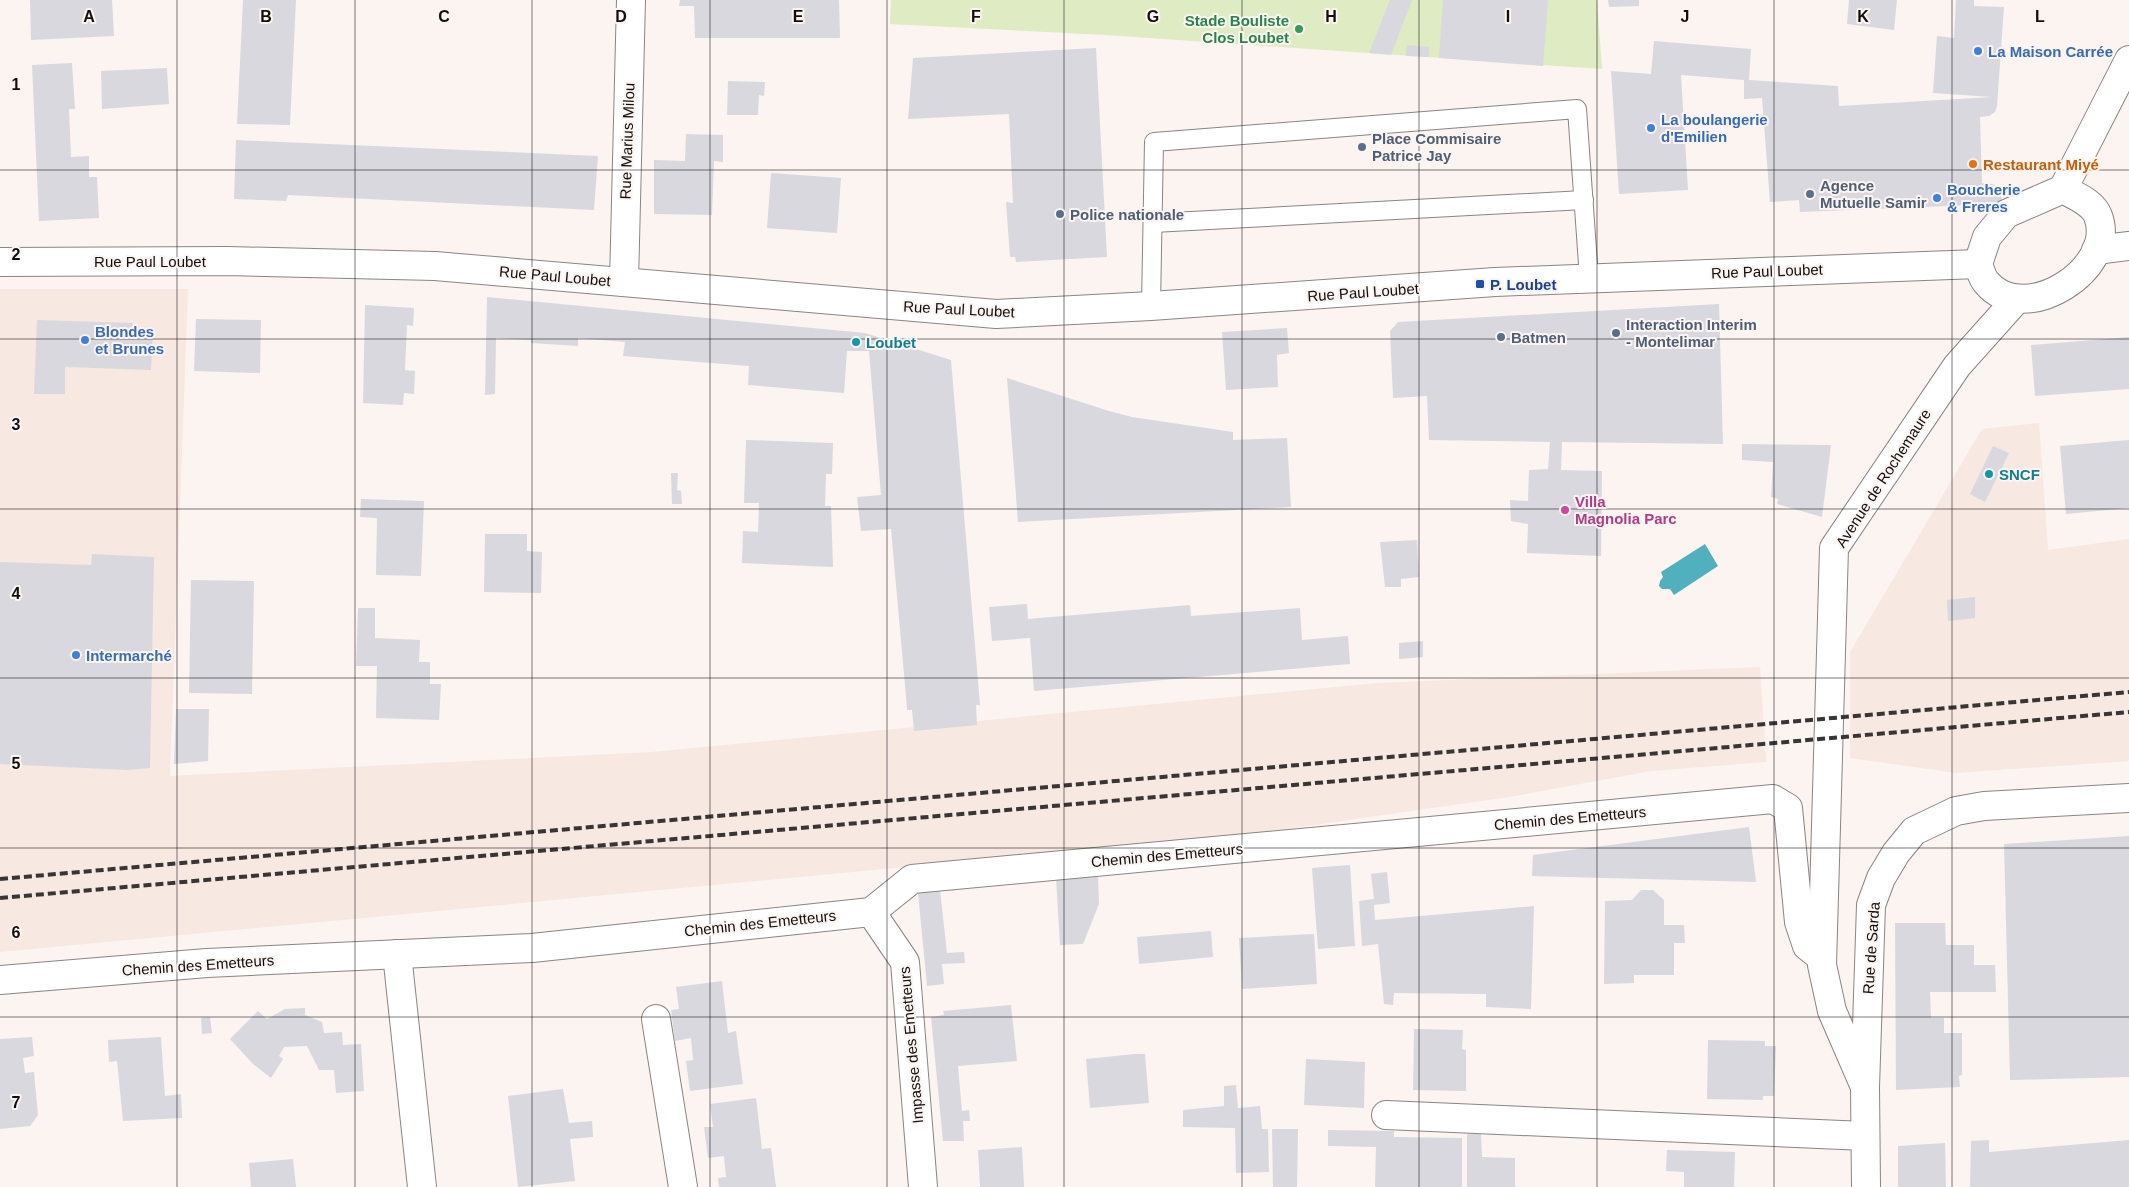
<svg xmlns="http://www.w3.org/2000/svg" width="2129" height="1187" font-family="Arial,sans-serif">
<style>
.built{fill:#f7e8e1}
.green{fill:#deebc3}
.water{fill:#51b0be}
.building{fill:#d9d8de}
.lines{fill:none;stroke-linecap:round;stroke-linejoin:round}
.lane-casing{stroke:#8b8582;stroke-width:20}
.street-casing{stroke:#8b8582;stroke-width:30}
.secondary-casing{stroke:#8b8582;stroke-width:30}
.lane{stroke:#fff;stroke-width:18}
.street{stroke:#fff;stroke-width:28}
.secondary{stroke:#fff;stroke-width:28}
.rail{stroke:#383634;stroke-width:4;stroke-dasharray:8 4;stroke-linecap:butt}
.grid{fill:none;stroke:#110f0e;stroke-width:1;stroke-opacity:0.55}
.leisure-dot{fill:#2e9e5b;stroke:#fbf4f1;stroke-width:2}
.shop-dot{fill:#3f7fe0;stroke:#fbf4f1;stroke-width:2}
.service-dot{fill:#5c6f8a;stroke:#fbf4f1;stroke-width:2}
.food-dot{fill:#e8710a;stroke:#fbf4f1;stroke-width:2}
.transit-dot{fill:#1a4fb4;stroke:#fbf4f1;stroke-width:2}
.culture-dot{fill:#0f9aa8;stroke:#fbf4f1;stroke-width:2}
.hotel-dot{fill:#d1479c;stroke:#fbf4f1;stroke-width:2}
.labels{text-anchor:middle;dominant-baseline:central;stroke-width:4;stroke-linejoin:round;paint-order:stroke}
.leisure-label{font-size:15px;font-weight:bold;fill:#27864d;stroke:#fbf4f1;text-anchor:end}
.shop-label{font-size:15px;font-weight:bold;fill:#366cbe;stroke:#fbf4f1;text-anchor:start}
.service-label{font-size:15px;font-weight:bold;fill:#4e5e75;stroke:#fbf4f1;text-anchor:start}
.street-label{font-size:15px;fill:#110f0e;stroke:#fbf4f1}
.food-label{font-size:15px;font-weight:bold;fill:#c56008;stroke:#fbf4f1;text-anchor:start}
.transit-label{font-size:15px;font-weight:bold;fill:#164399;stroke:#fbf4f1;text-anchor:start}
.culture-label{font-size:15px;font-weight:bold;fill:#0d838f;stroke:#fbf4f1;text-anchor:start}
.hotel-label{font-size:15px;font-weight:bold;fill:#b23c85;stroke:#fbf4f1;text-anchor:start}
.grid-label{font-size:16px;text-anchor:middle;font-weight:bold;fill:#110f0e;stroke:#fbf4f1;stroke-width:4;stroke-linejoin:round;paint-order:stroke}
</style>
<rect width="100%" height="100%" fill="#fbf4f1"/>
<g class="built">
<polygon points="0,289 188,289 170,776 651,752 1378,683 1760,667 1766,762 1651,771 1509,797 1236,836 0,952"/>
<polygon points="2039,423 2048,550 2129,539 2129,761 1956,773 1850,758 1850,652 1982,429"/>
</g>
<polygon class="green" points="891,0 1597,0 1602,69 1106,35 890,24"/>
<polygon class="water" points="1705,544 1718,566 1674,595 1670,589 1662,589 1659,586 1660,581 1663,577 1661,572"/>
<g class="building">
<polygon points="30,0 112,0 114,36 31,40"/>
<polygon points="243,0 296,0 290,125 237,124"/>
<polygon points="680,0 839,0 840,38 695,38 694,6 679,6"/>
<polygon points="1390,0 1412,0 1391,55 1369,53"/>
<polygon points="1443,0 1548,0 1543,66 1439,58"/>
<polygon points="1608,0 1639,0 1639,6 1609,7"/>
<polygon points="1849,0 1897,0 1894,30 1847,24"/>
<polygon points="1956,0 1974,0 1974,6 2004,7 1997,106 1995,112 1989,116 1980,117 1982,183 1992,184 1999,188 2002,201 1974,205 1800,212 1799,200 1770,202 1762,98 1744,99 1744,80 1681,75 1688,190 1619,194 1611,71 1651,74 1654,41 1751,49 1749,80 1838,86 1839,106 1992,97 1933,93 1937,36 1954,38"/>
<polygon points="1407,45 1429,47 1429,57 1406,56"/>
<polygon points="1096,48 1107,257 1016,262 1015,257 1010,257 1006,202 1013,203 1009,114 908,119 913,58"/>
<polygon points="72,63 75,109 69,109 71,157 89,156 89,177 97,177 99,218 39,221 32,65"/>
<polygon points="167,68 169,104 102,109 101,71"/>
<polygon points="728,81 765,82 764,96 759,95 758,115 727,115"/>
<polygon points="686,134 723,135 723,162 714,161 712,215 654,214 654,160 685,161"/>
<polygon points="236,140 598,156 594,210 288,195 286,201 234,199"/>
<polygon points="771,173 841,178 837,233 767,228"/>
<polygon points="487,297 865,333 951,360 980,705 976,705 977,725 914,731 912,710 907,710 907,708 891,529 861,531 857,497 881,495 869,351 847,351 844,393 748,385 749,366 623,356 625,342 578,338 578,346 531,343 531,340 496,338 495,394 485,395"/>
<polygon points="1719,304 1723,444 1562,442 1561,470 1602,471 1601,556 1527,553 1528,524 1511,521 1510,500 1528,501 1529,470 1548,469 1550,442 1429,440 1427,396 1393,398 1390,331 1398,322"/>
<polygon points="365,305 414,308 413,326 407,325 405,370 415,371 414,394 404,393 403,405 363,403"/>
<polygon points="196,319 261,320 260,373 194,371"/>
<polygon points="37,320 133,323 133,331 153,332 151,370 65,367 65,394 34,394"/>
<polygon points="1287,328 1289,353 1277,355 1278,387 1226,390 1222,332"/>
<polygon points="2129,337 2129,389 2035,396 2031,345"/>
<polygon points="1007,378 1109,411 1132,417 1233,432 1233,440 1287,438 1291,507 1018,522"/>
<polygon points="746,440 833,443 832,474 826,474 825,506 831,506 833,567 742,563 743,531 758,532 759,503 744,503"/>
<polygon points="2129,440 2129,508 2066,514 2060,446"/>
<polygon points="1742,444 1831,445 1822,517 1777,504 1778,499 1771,497 1773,462 1742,460"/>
<polygon points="1993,446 2009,453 1985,502 1970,494"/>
<polygon points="671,473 678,473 677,490 681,491 682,504 672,504"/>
<polygon points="361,499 424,501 421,576 376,575 377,518 360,517"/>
<polygon points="485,534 527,534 527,551 542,552 541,593 484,592"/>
<polygon points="1417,540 1419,577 1401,579 1401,587 1385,587 1380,542"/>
<polygon points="92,554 154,557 150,768 127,770 0,764 0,562 91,565"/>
<polygon points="191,580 254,581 252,694 189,693"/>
<polygon points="1975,597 1975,618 1948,621 1947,600"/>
<polygon points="1027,604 1028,619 1190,605 1191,616 1300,608 1302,640 1348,636 1350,664 1034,691 1030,638 992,641 989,607"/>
<polygon points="358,608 375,608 375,638 420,640 419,662 430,662 430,684 441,684 439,720 376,718 377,666 356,666"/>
<polygon points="1423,641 1423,657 1399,659 1399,643"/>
<polygon points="176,709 209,709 208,761 174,764"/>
<polygon points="1749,827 1756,882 1532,876 1533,855"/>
<polygon points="2129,836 2129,1077 2010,1080 2004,844"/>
<polygon points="1350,865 1355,946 1318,949 1312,868"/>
<polygon points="1387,872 1390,903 1374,905 1375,920 1534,906 1531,1009 1486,1007 1486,994 1394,993 1393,1005 1384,1004 1378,944 1362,946 1359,901 1374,899 1371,874"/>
<polygon points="1098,874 1099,904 1083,944 1060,945 1056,878"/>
<polygon points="940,890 947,953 964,952 965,963 942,964 944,984 927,986 918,893"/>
<polygon points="1641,890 1653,890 1664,900 1664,925 1684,925 1685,943 1674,943 1674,975 1634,975 1634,983 1604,984 1605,901 1632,900"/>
<polygon points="1895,923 1945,923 1946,945 1974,945 1974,965 1995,965 1996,992 1930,992 1931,1018 1944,1018 1944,1033 1962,1033 1962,1075 1959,1076 1960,1087 1896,1090"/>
<polygon points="1211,931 1213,957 1139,964 1137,937"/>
<polygon points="1314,934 1317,984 1242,989 1239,938"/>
<polygon points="722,981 728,1033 736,1031 743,1084 690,1091 686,1061 693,1060 691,1038 675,1041 671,1010 679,1009 676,987"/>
<polygon points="1011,1005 1017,1061 958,1066 962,1111 969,1110 970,1121 963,1121 964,1141 943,1141 931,1017 944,1015 943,1011"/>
<polygon points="305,1008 305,1015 322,1022 324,1033 342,1032 343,1045 361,1044 364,1091 336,1093 334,1070 319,1070 307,1046 284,1047 279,1056 283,1059 271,1078 253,1064 230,1039 258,1011 267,1019 285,1009"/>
<polygon points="210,1017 212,1033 202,1034 201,1018"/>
<polygon points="1414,1029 1463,1030 1462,1049 1466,1050 1466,1091 1413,1090"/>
<polygon points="32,1037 34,1056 23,1058 25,1073 34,1072 38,1115 30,1126 0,1129 0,1039"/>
<polygon points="161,1037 165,1096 181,1094 182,1118 123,1121 117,1061 109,1062 108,1040"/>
<polygon points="1708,1040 1765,1041 1765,1046 1776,1046 1774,1096 1763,1096 1763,1100 1707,1099"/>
<polygon points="1135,1054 1145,1054 1149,1103 1090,1108 1086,1059"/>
<polygon points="1306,1059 1365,1062 1364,1108 1304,1105"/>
<polygon points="1236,1085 1238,1108 1260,1106 1262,1129 1268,1129 1269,1172 1236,1173 1235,1128 1183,1127 1183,1110 1224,1106 1224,1086"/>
<polygon points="563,1089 569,1123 592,1121 593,1137 570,1139 575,1181 518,1187 508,1096"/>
<polygon points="756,1098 762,1149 771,1148 776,1187 719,1187 718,1178 726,1177 724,1156 708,1158 704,1127 713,1127 710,1104"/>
<polygon points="1272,1129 1298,1129 1297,1187 1273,1187"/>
<polygon points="1328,1130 1394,1131 1394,1137 1462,1138 1462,1187 1375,1187 1376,1147 1328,1146"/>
<polygon points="1467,1134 1481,1134 1482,1157 1515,1158 1515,1187 1467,1187"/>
<polygon points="1989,1140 1989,1152 2129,1140 2129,1187 1970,1187 1971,1141"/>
<polygon points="1945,1143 1946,1187 1898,1187 1898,1146"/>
<polygon points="1022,1147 1024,1187 980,1187 978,1150"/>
<polygon points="1667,1150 1735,1152 1734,1187 1684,1187 1684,1172 1666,1171"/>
<polygon points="293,1159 296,1187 251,1187 249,1163"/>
</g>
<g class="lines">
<g class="lane-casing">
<g id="lane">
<polyline points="1153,223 1584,200"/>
<polyline points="1151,306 1154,142 1577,109 1589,278"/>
</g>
</g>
<g class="street-casing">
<g id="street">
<polyline points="624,282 631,0"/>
<polyline points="871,912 905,962 923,1187"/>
<polyline points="397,954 422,1187"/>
<polyline points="0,980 207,963 532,948 871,912 912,879 1773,799 1788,808 1799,922 1807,946 1821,957"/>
<polyline points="656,1019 683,1187"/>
<polyline points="1865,1087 1871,905 1881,878 1896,853 1914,831 1956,811 1984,806 2129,798"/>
<polyline points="1386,1115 1865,1136"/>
</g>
</g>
<g class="secondary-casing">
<g id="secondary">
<path d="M 2063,189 C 2075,196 2093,202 2098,216 C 2118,268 2024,329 1986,282 C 1982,277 1980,269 1978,264 L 1987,237 L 2006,214 Z"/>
<polyline points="2063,189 2129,60"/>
<polyline points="2096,250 2129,246"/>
<polyline points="0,262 228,261 435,266 996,314 1151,306 1495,282 1978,264"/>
<polyline points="1866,1187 1865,1087 1832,1011 1822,965 1834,548 1957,366 2016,300"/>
</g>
</g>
<use href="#lane" class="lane"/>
<use href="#street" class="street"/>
<use href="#secondary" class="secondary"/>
<g class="rail">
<polyline points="0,879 2129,692"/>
<polyline points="0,898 2129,712"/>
</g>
</g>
<path class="grid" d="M 177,0 L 177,1187M 355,0 L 355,1187M 532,0 L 532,1187M 710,0 L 710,1187M 887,0 L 887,1187M 1064,0 L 1064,1187M 1242,0 L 1242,1187M 1419,0 L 1419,1187M 1597,0 L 1597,1187M 1774,0 L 1774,1187M 1952,0 L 1952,1187M 0,170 L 2129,170M 0,339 L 2129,339M 0,509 L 2129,509M 0,678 L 2129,678M 0,848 L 2129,848M 0,1017 L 2129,1017"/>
<circle class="leisure-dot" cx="1299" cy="29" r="5"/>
<g class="shop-dot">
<circle cx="1978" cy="51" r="5"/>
<circle cx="1651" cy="128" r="5"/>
<circle cx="1937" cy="198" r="5"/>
<circle cx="85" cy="340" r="5"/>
<circle cx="76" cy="655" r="5"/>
</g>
<g class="service-dot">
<circle cx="1362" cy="147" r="5"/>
<circle cx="1810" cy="194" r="5"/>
<circle cx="1060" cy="214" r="5"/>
<circle cx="1616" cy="333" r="5"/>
<circle cx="1501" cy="337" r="5"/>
</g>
<circle class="food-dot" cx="1973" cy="164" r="5"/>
<rect class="transit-dot" x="1475" y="279" width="10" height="10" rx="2.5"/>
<g class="culture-dot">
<circle cx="856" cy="342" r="5"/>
<circle cx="1989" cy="474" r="5"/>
</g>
<circle class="hotel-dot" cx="1565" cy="510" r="5"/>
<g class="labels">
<g class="leisure-label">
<text x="1289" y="20">Stade Bouliste<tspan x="1289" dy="17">Clos Loubet</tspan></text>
</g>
<g class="shop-label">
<text x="1988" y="51">La Maison Carrée</text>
<text x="1661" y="119">La boulangerie<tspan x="1661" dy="17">d'Emilien</tspan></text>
<text x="1947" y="189">Boucherie<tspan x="1947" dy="17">&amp; Freres</tspan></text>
<text x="95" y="331">Blondes<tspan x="95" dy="17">et Brunes</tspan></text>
<text x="86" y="655">Intermarché</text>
</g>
<g class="service-label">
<text x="1372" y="138">Place Commisaire<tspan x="1372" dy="17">Patrice Jay</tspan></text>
<text x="1820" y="185">Agence<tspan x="1820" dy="17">Mutuelle Samir</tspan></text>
<text x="1070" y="214">Police nationale</text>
<text x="1626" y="324">Interaction Interim<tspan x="1626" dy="17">- Montelimar</tspan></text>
<text x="1511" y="337">Batmen</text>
</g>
<g class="street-label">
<text transform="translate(627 141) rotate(-88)">Rue Marius Milou</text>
<text x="150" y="261">Rue Paul Loubet</text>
<text transform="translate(1767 271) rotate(-2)">Rue Paul Loubet</text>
<text transform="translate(555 276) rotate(5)">Rue Paul Loubet</text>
<text transform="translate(1363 292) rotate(-4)">Rue Paul Loubet</text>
<text transform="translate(959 309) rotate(3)">Rue Paul Loubet</text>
<text transform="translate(1883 478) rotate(-57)">Avenue de Rochemaure</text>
<text transform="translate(1570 818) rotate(-5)">Chemin des Emetteurs</text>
<text transform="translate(1167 855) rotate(-5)">Chemin des Emetteurs</text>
<text transform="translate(760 923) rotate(-6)">Chemin des Emetteurs</text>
<text transform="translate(1871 948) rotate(-86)">Rue de Sarda</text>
<text transform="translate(198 965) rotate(-4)">Chemin des Emetteurs</text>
<text transform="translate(911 1045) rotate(-95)">Impasse des Emetteurs</text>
</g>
<g class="food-label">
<text x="1983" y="164">Restaurant Miyé</text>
</g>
<g class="transit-label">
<text x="1490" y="284">P. Loubet</text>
</g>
<g class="culture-label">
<text x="866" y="342">Loubet</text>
<text x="1999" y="474">SNCF</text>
</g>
<g class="hotel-label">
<text x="1575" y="501">Villa<tspan x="1575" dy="17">Magnolia Parc</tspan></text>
</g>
</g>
<g class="grid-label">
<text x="89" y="22">A</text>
<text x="266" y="22">B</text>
<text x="444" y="22">C</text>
<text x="621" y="22">D</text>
<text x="798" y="22">E</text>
<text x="976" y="22">F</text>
<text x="1153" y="22">G</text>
<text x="1331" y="22">H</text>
<text x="1508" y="22">I</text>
<text x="1685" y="22">J</text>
<text x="1863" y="22">K</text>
<text x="2040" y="22">L</text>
<text x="16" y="90">1</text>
<text x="16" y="260">2</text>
<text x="16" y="430">3</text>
<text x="16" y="599">4</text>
<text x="16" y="769">5</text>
<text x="16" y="938">6</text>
<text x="16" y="1108">7</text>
</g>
</svg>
